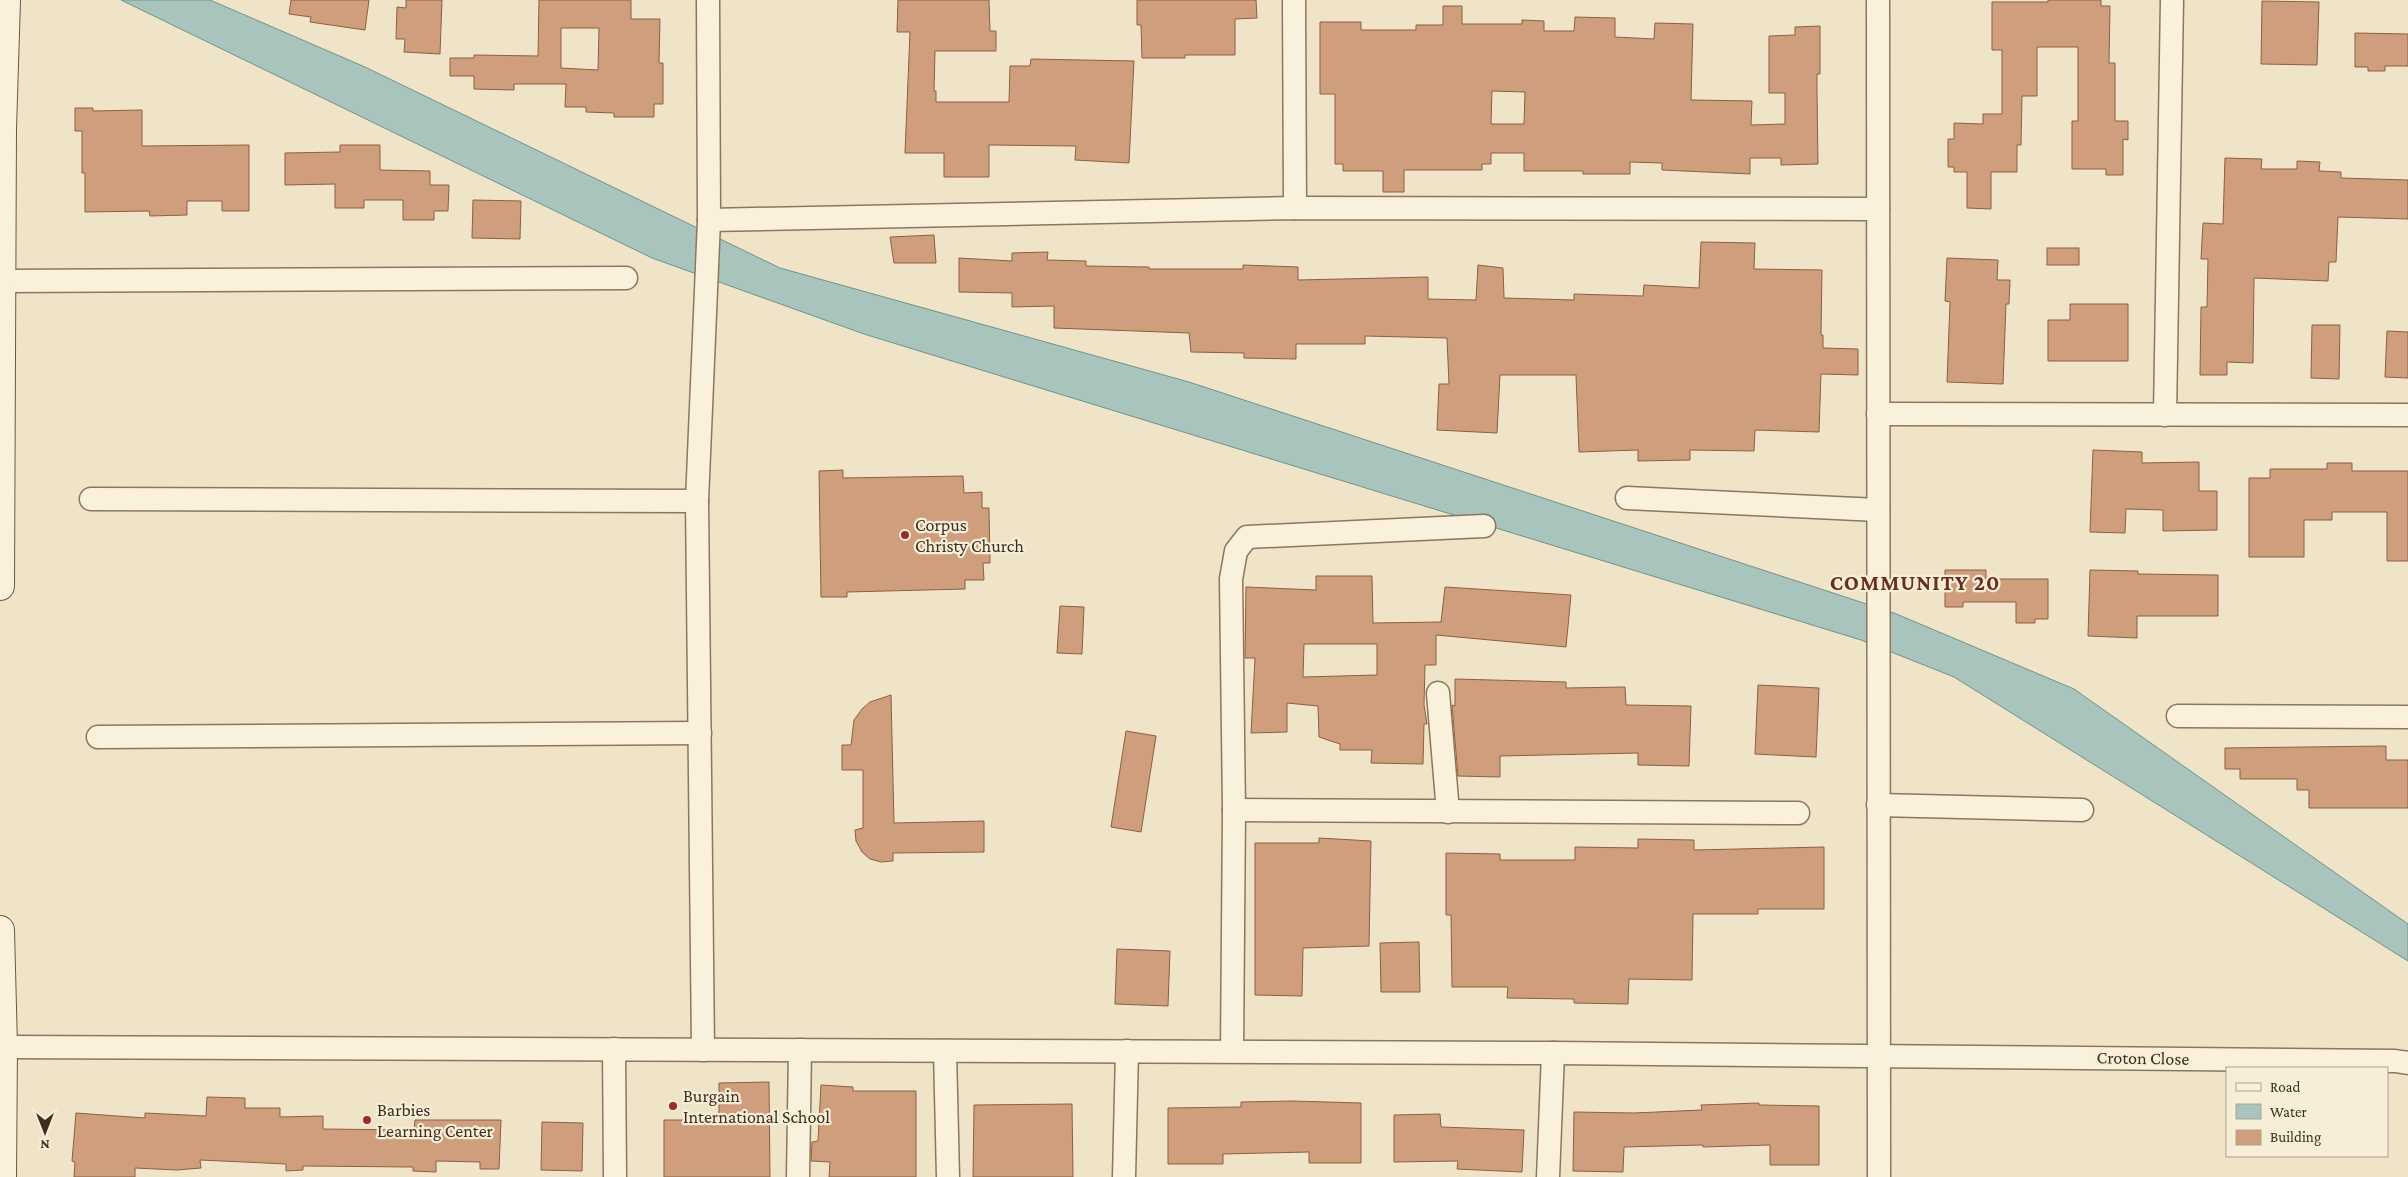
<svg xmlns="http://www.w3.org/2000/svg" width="2408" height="1177" font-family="'Crimson Pro',serif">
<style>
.water{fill:#a9c4bc;stroke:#6f938a}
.building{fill:#cf9f7d;stroke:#8d5f41;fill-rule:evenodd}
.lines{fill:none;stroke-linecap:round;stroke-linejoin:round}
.street-casing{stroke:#8d765c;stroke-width:25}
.secondary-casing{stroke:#6f573f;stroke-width:30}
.street{stroke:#faf1dc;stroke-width:22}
.secondary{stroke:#faf1dc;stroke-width:28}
.poi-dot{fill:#9e2a2b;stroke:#f7eed8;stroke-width:2}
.labels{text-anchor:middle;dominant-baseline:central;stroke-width:4.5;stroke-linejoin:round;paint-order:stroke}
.poi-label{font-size:18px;fill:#3d2e20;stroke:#f7eed8;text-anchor:start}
.street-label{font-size:18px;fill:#3d2e20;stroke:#f7eed8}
.district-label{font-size:22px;font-weight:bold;letter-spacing:1px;fill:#6b2e1e;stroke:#f7eed8}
</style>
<rect width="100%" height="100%" fill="#f0e4c8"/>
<polygon class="water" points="121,0 210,0 365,67 780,268 1189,382 1894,613 2074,689 2408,924 2408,961 1954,677 1861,640 864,334 652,258"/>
<g class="building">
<polygon points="291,0 369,0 365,30 310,22 311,17 289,14"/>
<polygon points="406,0 442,0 440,54 404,52 405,39 396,39 397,7 406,8"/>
<path d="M 539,0 L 631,0 L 631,19 L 660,19 L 659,63 L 663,63 L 663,104 L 654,104 L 654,117 L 614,117 L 614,113 L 586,112 L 586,107 L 565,107 L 566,84 L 514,84 L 514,90 L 474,89 L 474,76 L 450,76 L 450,58 L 474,58 L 474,55 L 538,56 ZM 561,28 L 599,28 L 598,70 L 561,68 Z"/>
<polygon points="898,0 989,0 990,31 996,31 996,51 935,51 934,91 936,91 936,102 1009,102 1010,66 1030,66 1031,59 1134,61 1129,163 1075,160 1076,146 989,145 989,177 944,177 944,153 905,153 910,32 897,32"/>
<polygon points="1137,0 1256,0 1257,18 1235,19 1235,55 1185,55 1185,58 1142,58 1141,25 1137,25"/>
<polygon points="2048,0 2101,0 2101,6 2110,6 2109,63 2115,63 2115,121 2128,121 2128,140 2123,139 2123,175 2106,175 2106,169 2072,169 2072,121 2078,121 2078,47 2037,47 2037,96 2022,96 2021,145 2017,145 2017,172 1991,172 1991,209 1967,208 1967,172 1954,172 1954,167 1948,167 1948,139 1954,139 1954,123 1983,124 1983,114 2002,114 2002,50 1992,50 1992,2 2048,2"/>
<polygon points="2262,1 2319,2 2317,65 2261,64"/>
<path d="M 1443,6 L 1462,6 L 1462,24 L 1522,24 L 1522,20 L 1544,21 L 1544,31 L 1574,31 L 1575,17 L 1615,18 L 1615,37 L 1654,39 L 1655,23 L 1693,24 L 1691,100 L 1752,101 L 1751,125 L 1785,124 L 1785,93 L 1769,93 L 1769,36 L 1795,35 L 1795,27 L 1820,26 L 1820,74 L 1817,74 L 1817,93 L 1818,164 L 1781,165 L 1781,158 L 1750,158 L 1750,174 L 1662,170 L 1662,163 L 1630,162 L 1630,174 L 1583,174 L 1583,171 L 1524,171 L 1524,153 L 1491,153 L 1491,164 L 1482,164 L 1482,170 L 1404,170 L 1404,192 L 1383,192 L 1383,171 L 1343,171 L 1343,164 L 1335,164 L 1335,94 L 1320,94 L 1320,22 L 1361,22 L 1361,30 L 1416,30 L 1416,25 L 1443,25 ZM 1492,91 L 1525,92 L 1524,124 L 1491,124 Z"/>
<polygon points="2355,33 2408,34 2408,66 2385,66 2385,71 2368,71 2368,67 2355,67"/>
<polygon points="75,108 93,108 93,111 142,110 142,146 249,145 249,211 222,211 222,201 187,201 187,215 150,216 149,211 85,212 85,173 82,173 82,131 75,131"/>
<polygon points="340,145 380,145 380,170 430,171 430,185 449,185 448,211 434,211 434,220 403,220 403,200 364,200 364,208 335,208 335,184 285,185 285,153 340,152"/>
<polygon points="2225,158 2262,159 2261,169 2297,169 2297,161 2320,162 2319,171 2341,172 2341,178 2408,180 2408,219 2338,217 2336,262 2329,262 2328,281 2254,278 2253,363 2227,362 2227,375 2200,375 2201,307 2207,307 2208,259 2201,259 2203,223 2223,224"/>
<polygon points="473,200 521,201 520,239 472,238"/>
<polygon points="934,235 936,263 894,263 890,237"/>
<polygon points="1701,242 1755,243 1754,269 1822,270 1821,335 1823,335 1823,348 1858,349 1858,375 1821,374 1819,432 1755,430 1754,451 1690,450 1690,460 1638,461 1638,450 1579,452 1576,375 1500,375 1497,433 1437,430 1439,384 1449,384 1447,338 1365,336 1365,344 1296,344 1296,359 1244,358 1244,353 1191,352 1189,333 1054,328 1054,306 1012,307 1012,293 959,292 959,258 1012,261 1012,253 1048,252 1047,260 1086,261 1086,266 1149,267 1149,269 1243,269 1243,265 1298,267 1298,280 1428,277 1428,299 1476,300 1478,265 1503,268 1504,298 1574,300 1574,294 1643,296 1644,285 1699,288"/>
<rect x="2047" y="248" width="32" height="17"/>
<polygon points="1947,258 1998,260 1997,280 2010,280 2009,304 2006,304 2003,384 1947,382 1950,302 1945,301"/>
<polygon points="2070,304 2128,304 2128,361 2048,361 2048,320 2070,320"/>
<polygon points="2312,325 2340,325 2339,379 2311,378"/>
<polygon points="2387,331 2408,332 2408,378 2385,377"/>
<polygon points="2093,450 2142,452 2142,463 2199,462 2199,491 2217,491 2217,530 2163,531 2163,510 2126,509 2125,533 2090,532"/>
<polygon points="2327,463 2352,463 2352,471 2408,471 2408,561 2387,561 2387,512 2332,512 2332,520 2304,520 2304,557 2249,557 2249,478 2270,478 2270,469 2327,469"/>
<polygon points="843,470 843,478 963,476 964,493 982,492 982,508 989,508 990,563 983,563 984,580 965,580 965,589 847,592 847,597 821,597 819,471"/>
<polygon points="1945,570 1986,570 1986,579 2048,579 2048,619 2035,619 2035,623 2016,623 2016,602 1963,602 1963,607 1945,607"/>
<polygon points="2090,570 2138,571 2138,574 2218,575 2218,616 2137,616 2137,638 2088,636"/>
<path d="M 1316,576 L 1372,576 L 1373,623 L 1441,622 L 1445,587 L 1571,595 L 1566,647 L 1436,635 L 1436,665 L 1425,665 L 1424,705 L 1427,724 L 1424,724 L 1423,764 L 1371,763 L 1372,750 L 1340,750 L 1340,744 L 1319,737 L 1318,706 L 1287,703 L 1287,732 L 1251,733 L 1255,658 L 1245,658 L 1246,587 L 1316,590 ZM 1304,644 L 1377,644 L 1377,675 L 1303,677 Z"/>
<polygon points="1060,606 1084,607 1082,654 1057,653"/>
<polygon points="1455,679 1566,682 1566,688 1625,687 1626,705 1691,706 1689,766 1638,765 1638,753 1500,756 1500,777 1458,776 1452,705 1455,706"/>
<polygon points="1758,685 1819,688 1816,757 1755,754"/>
<polygon points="891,695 894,823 984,821 984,852 893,853 893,861 881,862 870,859 862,852 856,841 855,830 863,828 863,770 842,770 842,745 851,745 854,720 862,709 870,702"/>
<polygon points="1126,731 1156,736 1141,832 1111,827"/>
<polygon points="2386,746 2386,760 2408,760 2408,808 2309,808 2309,790 2297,790 2297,779 2240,779 2240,769 2225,769 2225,748"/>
<polygon points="1319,838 1371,841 1369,946 1303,948 1302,996 1255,995 1255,843 1319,843"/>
<polygon points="1638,839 1694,840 1694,850 1824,847 1824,909 1758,909 1758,914 1693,914 1692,980 1629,979 1628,1004 1574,1003 1574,999 1507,998 1508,987 1452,987 1451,915 1446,915 1446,853 1500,854 1500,860 1575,860 1575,847 1638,848"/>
<polygon points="1419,942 1420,992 1381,992 1380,943"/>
<polygon points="1117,949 1170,951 1168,1006 1115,1004"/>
<polygon points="769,1082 770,1177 664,1177 664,1120 719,1120 719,1083"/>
<polygon points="821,1085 853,1087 853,1091 916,1091 916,1177 829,1177 830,1162 811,1161 812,1142 818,1141"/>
<polygon points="207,1097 245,1098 245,1108 280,1108 280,1117 323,1116 323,1129 414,1130 415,1120 501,1120 499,1169 480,1169 480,1162 436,1161 436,1172 413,1171 413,1167 303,1166 303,1170 286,1171 286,1164 200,1160 201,1168 177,1170 135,1168 135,1177 74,1177 75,1162 72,1161 76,1113 145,1118 145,1113 206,1116"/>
<polygon points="1293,1101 1361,1103 1361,1163 1309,1163 1309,1152 1223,1154 1223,1164 1168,1164 1168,1108 1241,1107 1241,1102"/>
<polygon points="1759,1103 1759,1105 1819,1106 1819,1165 1770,1165 1770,1145 1703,1147 1703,1145 1624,1147 1623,1172 1573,1171 1574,1112 1634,1113 1702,1110 1701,1105"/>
<polygon points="1072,1104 1073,1177 973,1177 974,1105"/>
<polygon points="1440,1114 1441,1127 1524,1130 1522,1172 1457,1169 1458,1161 1394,1162 1394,1115"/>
<polygon points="542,1122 583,1123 582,1171 541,1170"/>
</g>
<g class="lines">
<g class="street-casing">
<g id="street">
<polyline points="1294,0 1295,208"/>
<polyline points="1878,0 1879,1177"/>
<polyline points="709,220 1295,208 1878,209"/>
<polyline points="2,281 626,278"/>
<polyline points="1878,414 2408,415"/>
<polyline points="2165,415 2172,0"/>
<polyline points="1627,498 1878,510"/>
<polyline points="91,499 697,501"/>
<polyline points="1438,693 1448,812"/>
<polyline points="2178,716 2408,717"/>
<polyline points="98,737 700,733"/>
<polyline points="1878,805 2082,810"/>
<polyline points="1234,810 1798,813"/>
<polyline points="3,1047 1553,1053 2395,1061 2408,1063"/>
<polyline points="614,1049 615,1177"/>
<polyline points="703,1050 697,501 709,220 708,0"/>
<polyline points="945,1051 948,1177"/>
<polyline points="1232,1051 1234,810 1231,579 1236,551 1247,537 1484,526"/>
<polyline points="798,1177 800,1050"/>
<polyline points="1124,1177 1127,1051"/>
<polyline points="1548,1177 1553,1053"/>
</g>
</g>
<g class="secondary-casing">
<g id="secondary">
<polyline points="0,586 2,129 6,0"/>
<polyline points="0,930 3,1047 2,1177"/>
</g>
</g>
<use href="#street" class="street"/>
<use href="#secondary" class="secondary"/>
</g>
<g class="poi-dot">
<circle cx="905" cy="535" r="5"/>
<circle cx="673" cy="1106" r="5"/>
<circle cx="367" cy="1120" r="5"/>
</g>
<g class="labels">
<g class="poi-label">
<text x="915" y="525">Corpus<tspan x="915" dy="21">Christy Church</tspan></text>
<text x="683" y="1096">Burgain<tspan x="683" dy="21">International School</tspan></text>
<text x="377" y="1110">Barbies<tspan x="377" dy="21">Learning Center</tspan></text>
</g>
<g class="street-label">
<text transform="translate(2143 1058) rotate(1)">Croton Close</text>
</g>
<g class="district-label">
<text x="1915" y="582">COMMUNITY 20</text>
</g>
</g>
<rect x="2226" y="1067" width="162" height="90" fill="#f7eed8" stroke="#ada18e"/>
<rect x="2236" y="1083" width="25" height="8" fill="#faf1dc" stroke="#ada18e"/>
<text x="2270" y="1092" font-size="15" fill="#3d2e20">Road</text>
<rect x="2236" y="1104" width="25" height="15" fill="#a9c4bc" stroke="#ada18e"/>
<text x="2270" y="1117" font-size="15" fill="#3d2e20">Water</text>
<rect x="2236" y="1130" width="25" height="15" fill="#cf9f7d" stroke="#ada18e"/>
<text x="2270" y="1142" font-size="15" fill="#3d2e20">Building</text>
<g transform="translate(45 1132) rotate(180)" stroke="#f7eed8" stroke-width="4" paint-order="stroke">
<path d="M0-4L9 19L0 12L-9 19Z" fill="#3d2e20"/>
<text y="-8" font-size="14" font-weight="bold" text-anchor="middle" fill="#3d2e20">N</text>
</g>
</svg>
